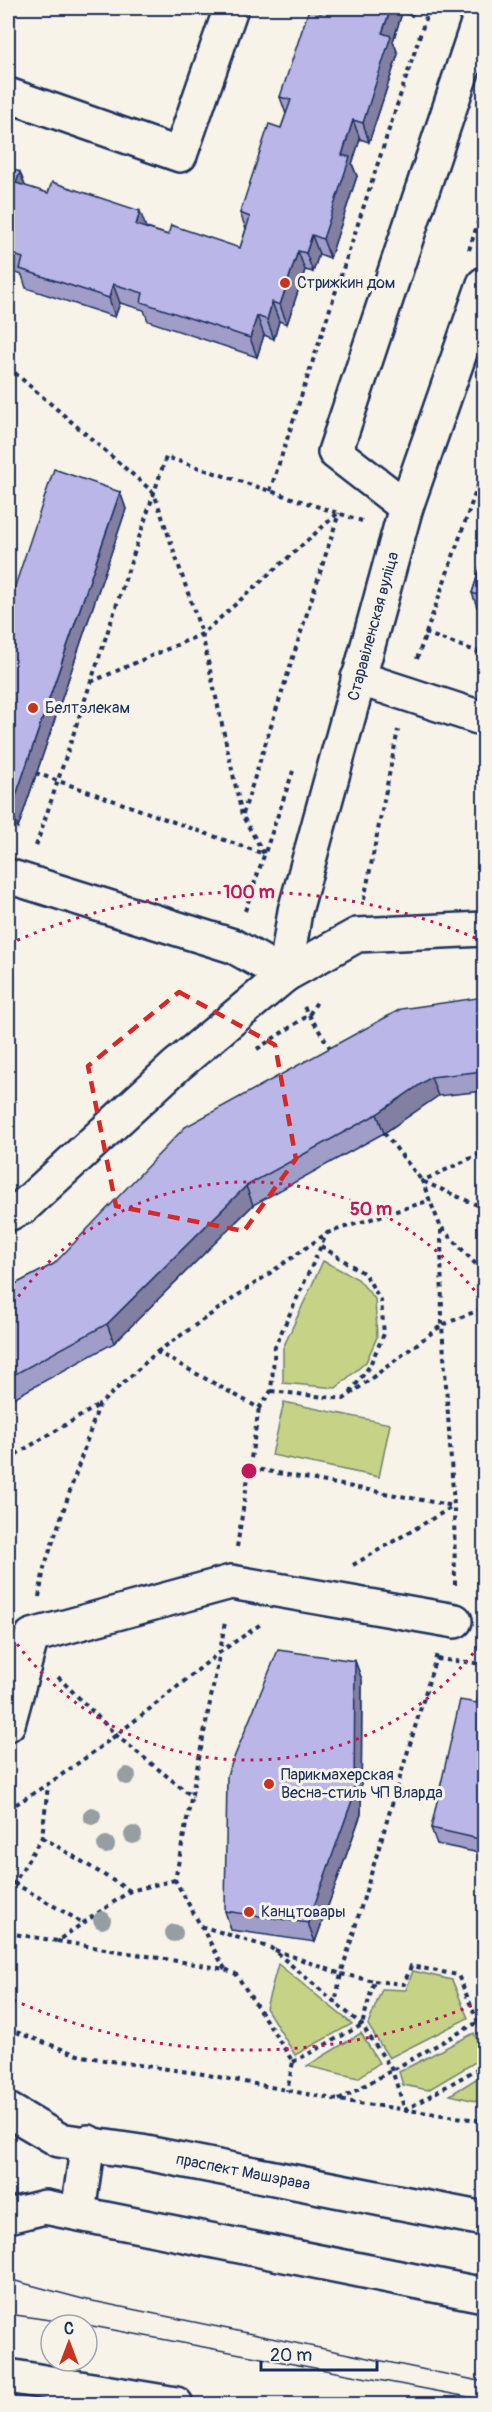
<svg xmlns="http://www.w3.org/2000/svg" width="492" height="2412" font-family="Pangolin,sans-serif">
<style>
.green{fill:#c6d286;stroke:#708072;stroke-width:1.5}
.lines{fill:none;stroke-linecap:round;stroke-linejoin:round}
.minor-casing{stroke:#1b2f5e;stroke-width:38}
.major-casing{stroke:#1b2f5e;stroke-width:38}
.path{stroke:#1b2f5e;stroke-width:4;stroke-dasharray:4.5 4.5;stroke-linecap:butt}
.minor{stroke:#f7f3e8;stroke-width:33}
.major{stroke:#f7f3e8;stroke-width:33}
.tram{stroke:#1b2f5e;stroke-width:1.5}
.tree{fill:#969ea2}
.wall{fill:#a09dc8;stroke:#1b2f5e;stroke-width:1.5}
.shaded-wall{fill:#827fa2;stroke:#1b2f5e;stroke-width:1.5}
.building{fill:#bab6e8;stroke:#1b2f5e;stroke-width:1.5}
.marked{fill:none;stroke:#d62828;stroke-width:4.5;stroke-dasharray:12 8;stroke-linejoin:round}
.ring{fill:none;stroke:#c2185b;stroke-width:3;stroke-dasharray:3 6}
.poi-dot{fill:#c8321e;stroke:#f7f3e8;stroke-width:2}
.labels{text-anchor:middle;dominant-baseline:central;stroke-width:6;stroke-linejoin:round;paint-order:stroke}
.poi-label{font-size:16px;fill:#1b2f5e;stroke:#f7f3e8;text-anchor:start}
.street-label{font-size:16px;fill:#1b2f5e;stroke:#f7f3e8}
.centre{fill:#c2185b;stroke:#f7f3e8;stroke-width:3}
.ring-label{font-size:18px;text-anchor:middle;font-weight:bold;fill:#c2185b;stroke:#f7f3e8;stroke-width:6;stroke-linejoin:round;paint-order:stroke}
</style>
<rect width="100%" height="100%" fill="#f7f3e8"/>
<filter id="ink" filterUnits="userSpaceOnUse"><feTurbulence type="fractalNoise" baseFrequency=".0167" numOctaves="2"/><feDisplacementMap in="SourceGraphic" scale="12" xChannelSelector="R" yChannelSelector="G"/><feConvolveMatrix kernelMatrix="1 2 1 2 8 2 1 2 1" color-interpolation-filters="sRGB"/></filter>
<g filter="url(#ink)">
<g class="green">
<polygon points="323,1261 358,1279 375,1299 377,1337 366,1362 336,1388 283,1383 283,1348"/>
<polygon points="284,1402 390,1424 379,1477 272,1455"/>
<polygon points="278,1964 352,2024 295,2055 266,2008"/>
<polygon points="413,1971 452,1980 468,2018 389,2058 368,2025 382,1989 406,1990"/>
<polygon points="361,2033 379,2063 358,2078 307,2066"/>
<polygon points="474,2033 484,2057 428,2090 403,2085 399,2072"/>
<polygon points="484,2074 484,2103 450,2095"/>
</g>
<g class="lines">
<g class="minor-casing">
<g id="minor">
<polyline points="8,95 180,155 231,8"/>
<polyline points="406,507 335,452 483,8"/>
<polyline points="358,678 484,719"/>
<polyline points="8,876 233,946 285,975"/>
<path id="s1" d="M 285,975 L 295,911 L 406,507 L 484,284"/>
<polyline points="8,1214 23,1207 176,1066 285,975 357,935 484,929"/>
<polyline points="8,1724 32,1636 231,1582 455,1621"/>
<polyline points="8,2376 176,2404"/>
</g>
</g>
<g class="major-casing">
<g id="major">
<path id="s2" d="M 8,2110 L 59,2140 L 141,2152 L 484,2219"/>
<polyline points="78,2213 88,2142"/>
<polyline points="8,2216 45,2207 484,2295"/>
</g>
</g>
<g class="path">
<polyline points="469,250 484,204"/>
<polyline points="8,367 154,493 202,634 242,815 264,854 36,773"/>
<polyline points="270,491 429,8"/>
<polyline points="425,633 484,654"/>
<polyline points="417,659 484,468"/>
<polyline points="91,682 202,634 337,514"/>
<polyline points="243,814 339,513"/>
<polyline points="36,846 166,457 362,521"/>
<polyline points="364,900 398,730"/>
<polyline points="245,911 293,771"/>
<polyline points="304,1007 332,1051"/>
<polyline points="257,1049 309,1015 318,1000"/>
<polyline points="384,1133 422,1181 484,1208"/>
<polyline points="442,1228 484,1273"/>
<polyline points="321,1246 365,1274 381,1301 384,1334 369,1367 349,1394"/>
<polyline points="157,1352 327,1233 431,1200"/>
<polyline points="271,1391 344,1399 442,1325 484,1308"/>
<polyline points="8,1459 99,1405"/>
<polyline points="251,1468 454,1506"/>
<polyline points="237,1547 259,1408"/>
<polyline points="353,1565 454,1506"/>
<polyline points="455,1585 454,1506 442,1325 441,1228 422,1181 484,1152"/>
<polyline points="39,1597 44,1568 99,1405 157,1352 259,1408 271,1391 275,1346 327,1233"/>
<polyline points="437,1659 484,1664"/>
<polyline points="58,1677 117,1736 193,1797"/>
<path d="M 8,1809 C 84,1764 151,1708 220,1652 L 225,1622"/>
<polyline points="42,1837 130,1891"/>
<polyline points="175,1880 130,1891 57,1941 225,1969 236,1974 293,2062 287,2091"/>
<polyline points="14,1883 83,1923"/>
<polyline points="8,1893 42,1837 48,1786"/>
<polyline points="201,1926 271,1948 362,2025 392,2070 405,2110 484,2065"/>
<polyline points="8,1933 57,1941"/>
<polyline points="275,1950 341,1974 335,2003"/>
<polyline points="225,1969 175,1880 220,1652 261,1624"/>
<polyline points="374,1981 404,1984 411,1966 458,1975 478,2022 484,2024"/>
<polyline points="8,2029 78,2055 104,2060 203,2074 338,2100 484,2121"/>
<polyline points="293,2062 362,2025 374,1981 341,1974 437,1654"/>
<polyline points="339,2100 478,2022 484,2038"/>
</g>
<use href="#minor" class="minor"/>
<use href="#major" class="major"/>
<g class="tram">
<polyline points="8,2279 83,2299 484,2382"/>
<polyline points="8,2314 85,2325"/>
<polyline points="87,2325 484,2400"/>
</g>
</g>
<g class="tree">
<circle cx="127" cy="1776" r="9"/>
<circle cx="92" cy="1816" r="9"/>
<circle cx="133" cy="1835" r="9"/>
<circle cx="106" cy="1845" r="9"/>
<circle cx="102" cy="1920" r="9"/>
<circle cx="174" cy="1933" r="9"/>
</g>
<g class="wall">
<polygon points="323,8 415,8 412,16 402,13 393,41 398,54 369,142 360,139 352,164 357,176 330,258 319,254 313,272 305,270 287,324 279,321 274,339 264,335 257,357 148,321 144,310 120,303 115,317 26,288 22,275 8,270 8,168 20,172 25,186 147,228 168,235 240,248 246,229 240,213 281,128 286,114 280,97"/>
<polygon points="120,492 126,509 18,828 8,824 8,607"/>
<polygon points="484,556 484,612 478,610 472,593"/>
<polygon points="484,997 484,1091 438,1096 384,1133 253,1205 114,1343 8,1401 8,1288 54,1264"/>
<polygon points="355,1661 362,1680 361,1814 315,1942 231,1930 225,1911"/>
<polygon points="484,1668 484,1854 437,1844 431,1828 477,1703"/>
</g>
<g class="shaded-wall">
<polygon points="391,8 400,8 402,13 393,41 398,54 369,142 363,123 382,33"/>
<polygon points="408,8 415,8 412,16"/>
<polygon points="353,120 360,139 352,164 357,176 330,258 323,239 342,155"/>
<polygon points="20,172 27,191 16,183"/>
<polygon points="140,211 147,230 136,225"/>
<polygon points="312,235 319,254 313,272 306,253"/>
<polygon points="298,251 305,270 287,324 280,305"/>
<polygon points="113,284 120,303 115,317 109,298"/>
<polygon points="272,302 279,321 274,339 267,320"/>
<polygon points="257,316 264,335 257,357 250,338"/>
<polygon points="8,484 13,500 8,519"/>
<polygon points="120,492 126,509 18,828 11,810"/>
<polygon points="431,1077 438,1096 384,1133 377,1114"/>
<polygon points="246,1186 253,1205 114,1343 107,1324"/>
<polygon points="355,1661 362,1680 361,1814 315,1942 308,1923"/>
</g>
<g class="building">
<polygon points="323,8 391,8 382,33 391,36 363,123 353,120 342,155 350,157 323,239 312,235 306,253 298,251 280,305 272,302 267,320 257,316 250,338 141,302 143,293 113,284 109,298 20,269 23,258 8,253 8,168 20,172 16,183 48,193 52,182 140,211 136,225 168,235 171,225 240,248 250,217 240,213 269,124 281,128 291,100 280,97 309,9 321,13"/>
<polygon points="54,469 120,492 11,810 8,809 8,607"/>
<polygon points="484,556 484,597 472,593"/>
<polygon points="484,997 484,1071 431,1077 377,1114 246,1186 107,1324 8,1378 8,1288 54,1264 185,1127 401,1009"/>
<polygon points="278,1650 355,1661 354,1795 308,1923 225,1911 227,1775"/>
<polygon points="484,1668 484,1840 431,1828 460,1700 477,1703"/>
<polygon points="29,2402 43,2404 29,2404"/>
</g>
</g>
<path class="marked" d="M 179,992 L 275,1045 L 296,1159 L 244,1231 L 116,1206 L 88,1066 Z"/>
<g class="ring">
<path d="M484 1639A289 289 0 0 1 8 1631M8 1311A289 289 0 0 1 484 1303"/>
<path d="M480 2002A579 579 0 0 1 9 1998M9 944A579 579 0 0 1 480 940"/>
</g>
<g class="poi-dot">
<circle cx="285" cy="283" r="6"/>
<circle cx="33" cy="708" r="6"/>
<circle cx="269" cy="1784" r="6"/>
<circle cx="249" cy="1912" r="6"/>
</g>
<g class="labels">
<g class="poi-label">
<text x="297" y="283">Стрижкин дом</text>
<text x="45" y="708">Белтэлекам</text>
<text x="281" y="1775">Парикмахерская<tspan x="281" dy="18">Весна-стиль ЧП Вларда</tspan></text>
<text x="261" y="1912">Канцтовары</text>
</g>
<g class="street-label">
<text stroke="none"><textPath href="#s1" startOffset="360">Старавіленская вуліца</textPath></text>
<text stroke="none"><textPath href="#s2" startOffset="246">праспект Машэрава</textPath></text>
</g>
</g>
<circle cx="249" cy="1471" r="9" class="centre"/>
<g class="ring-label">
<text x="249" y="898">100 m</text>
<text x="371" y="1215">50 m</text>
</g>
<rect width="492" height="2412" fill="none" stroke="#f7f3e8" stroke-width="30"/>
<rect x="15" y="15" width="462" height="2382" fill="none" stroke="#1b2f5e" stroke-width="2" filter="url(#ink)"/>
<g transform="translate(69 2343)"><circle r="28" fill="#f7f3e8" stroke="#9fa5b1" stroke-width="1.5"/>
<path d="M0-4.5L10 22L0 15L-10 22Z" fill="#c8321e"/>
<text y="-9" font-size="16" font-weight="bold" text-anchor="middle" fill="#1b2f5e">С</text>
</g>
<path d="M261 2361v9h116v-9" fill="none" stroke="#1b2f5e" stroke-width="3"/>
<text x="270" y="2361" font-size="18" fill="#1b2f5e" stroke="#f7f3e8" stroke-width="4.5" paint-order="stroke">20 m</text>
</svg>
